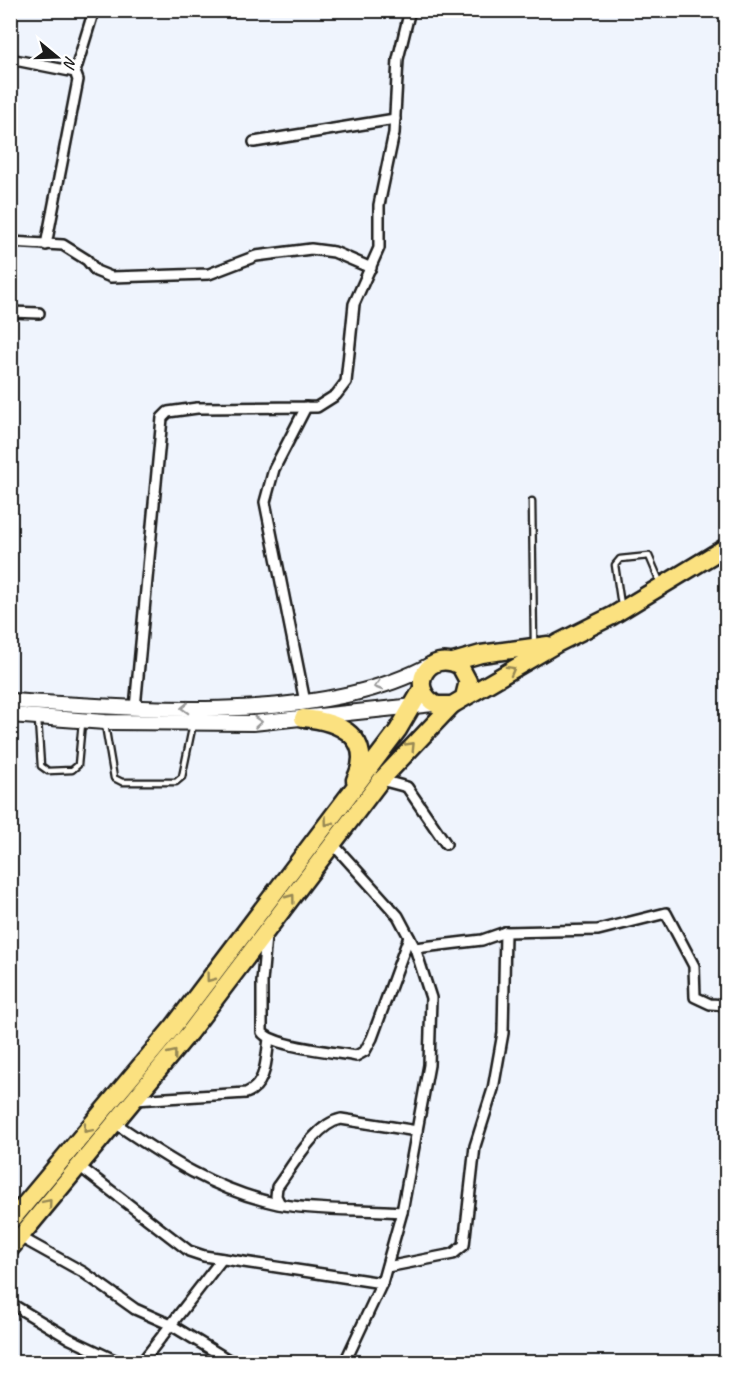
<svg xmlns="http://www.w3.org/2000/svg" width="737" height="1373" font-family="Caveat,sans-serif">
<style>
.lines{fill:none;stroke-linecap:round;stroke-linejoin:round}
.service-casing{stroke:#1c1c1c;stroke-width:9}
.minor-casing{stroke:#1c1c1c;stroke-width:14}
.secondary-casing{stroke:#1c1c1c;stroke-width:18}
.trunk-casing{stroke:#1c1c1c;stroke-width:21}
.service{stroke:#fff;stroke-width:4.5}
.minor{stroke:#fff;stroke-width:9}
.secondary{stroke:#fff;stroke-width:14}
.trunk{stroke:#fbe180;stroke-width:16}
.oneway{stroke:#978853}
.oneway2{stroke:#999}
</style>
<rect width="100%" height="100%" fill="#eff4fd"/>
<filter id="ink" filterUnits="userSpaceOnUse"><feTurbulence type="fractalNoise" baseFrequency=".0167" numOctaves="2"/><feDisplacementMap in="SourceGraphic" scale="12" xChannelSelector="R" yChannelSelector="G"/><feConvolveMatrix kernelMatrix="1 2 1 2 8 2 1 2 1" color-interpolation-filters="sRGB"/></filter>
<g filter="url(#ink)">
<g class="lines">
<g class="service-casing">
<g id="service">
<polyline points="532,501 534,644"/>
<polyline points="621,605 615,565 620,559 649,556 661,584"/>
<polyline points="38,720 41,766 48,771 72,770 78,765 82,723"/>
<polyline points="105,725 114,778 122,782 176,782 182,777 193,724"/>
</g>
</g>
<g class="minor-casing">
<g id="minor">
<polyline points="10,59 75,72 78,80 46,245"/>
<polyline points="75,72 94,10"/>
<polyline points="254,142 395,119"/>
<polyline points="10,242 63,245 87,260 96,271 111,277 209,274 256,256 311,249 334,252 371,268"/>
<polyline points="10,312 39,313"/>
<polyline points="305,702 265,502 274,469 306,407"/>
<polyline points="135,708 162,418 168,412 197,408 317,407 336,395 346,382 354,304 379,248 379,205 394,133 398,59 410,10"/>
<polyline points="381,780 407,787 446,844"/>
<polyline points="332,843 398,916 415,948 431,998 429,1065 402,1212 382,1283 345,1362"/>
<path d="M 266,936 L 262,982 L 262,1032 C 272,1047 337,1052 356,1056 L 365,1051 L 372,1038 L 409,937"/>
<polyline points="415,948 482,940 505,932 598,930 666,913 694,966 695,997 710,1004 726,1005"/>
<path d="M 135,1100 L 246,1093 C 267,1085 266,1058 269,1039"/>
<path d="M 115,1123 C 168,1159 214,1190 278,1204 C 313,1211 365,1209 402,1212"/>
<polyline points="79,1166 189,1251 204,1256 382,1283"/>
<path d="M 280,1204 L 276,1196 L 277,1187 C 293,1166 315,1124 341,1119 L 417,1131"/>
<polyline points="20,1237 83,1272 135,1309 171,1325 232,1362"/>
<polyline points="387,1267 453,1254 464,1245 475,1146 493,1089 503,1033 505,932"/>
<polyline points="10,1303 70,1339 119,1362"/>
<polyline points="142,1362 222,1259"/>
</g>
</g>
<g class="secondary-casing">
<g id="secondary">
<path d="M 10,701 C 134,708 319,726 430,665"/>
<polyline points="10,715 105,722 253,723 433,704"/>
</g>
</g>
<g class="trunk-casing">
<g id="trunk">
<polyline points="453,662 481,654 548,645"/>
<path d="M 464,697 L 468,681 L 460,666 C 429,648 405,688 437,705 L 452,705 L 558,643 L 612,616 L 726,547"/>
<path d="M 303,718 C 339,721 376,738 355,780"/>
<polyline points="10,1222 173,1027 398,730 422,689"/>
<polyline points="10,1249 190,1032 381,780 452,705"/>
</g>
</g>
<use href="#service" class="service"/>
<use href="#minor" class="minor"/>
<use href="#secondary" class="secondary"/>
<use href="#trunk" class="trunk"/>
</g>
<defs><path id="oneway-chevron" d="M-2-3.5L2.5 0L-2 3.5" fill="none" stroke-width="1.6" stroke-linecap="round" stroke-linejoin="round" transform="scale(1.5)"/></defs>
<g class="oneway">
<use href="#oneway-chevron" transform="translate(511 670) rotate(-29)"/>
<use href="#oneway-chevron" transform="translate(411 746) rotate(-46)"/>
<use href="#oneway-chevron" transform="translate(328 822) rotate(127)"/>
<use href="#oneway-chevron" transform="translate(291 898) rotate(-53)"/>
<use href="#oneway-chevron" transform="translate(210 978) rotate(127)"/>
<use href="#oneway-chevron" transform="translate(173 1054) rotate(-51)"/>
<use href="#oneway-chevron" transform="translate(87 1129) rotate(130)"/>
<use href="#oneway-chevron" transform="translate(48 1203) rotate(-50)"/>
</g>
<g class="oneway2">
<use href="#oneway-chevron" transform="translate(378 686) rotate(164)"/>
<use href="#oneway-chevron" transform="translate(185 708) rotate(178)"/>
<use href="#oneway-chevron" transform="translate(258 722) rotate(-4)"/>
</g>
</g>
<rect width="737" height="1373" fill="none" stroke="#fff" stroke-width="36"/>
<rect x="18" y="18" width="701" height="1337" fill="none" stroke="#1c1c1c" stroke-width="2" filter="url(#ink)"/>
<g transform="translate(57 57) rotate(109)" stroke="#ffffff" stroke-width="4.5" paint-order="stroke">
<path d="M0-4.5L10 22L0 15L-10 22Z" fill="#1c1c1c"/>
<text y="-9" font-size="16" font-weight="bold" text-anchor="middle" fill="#1c1c1c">N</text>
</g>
</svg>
